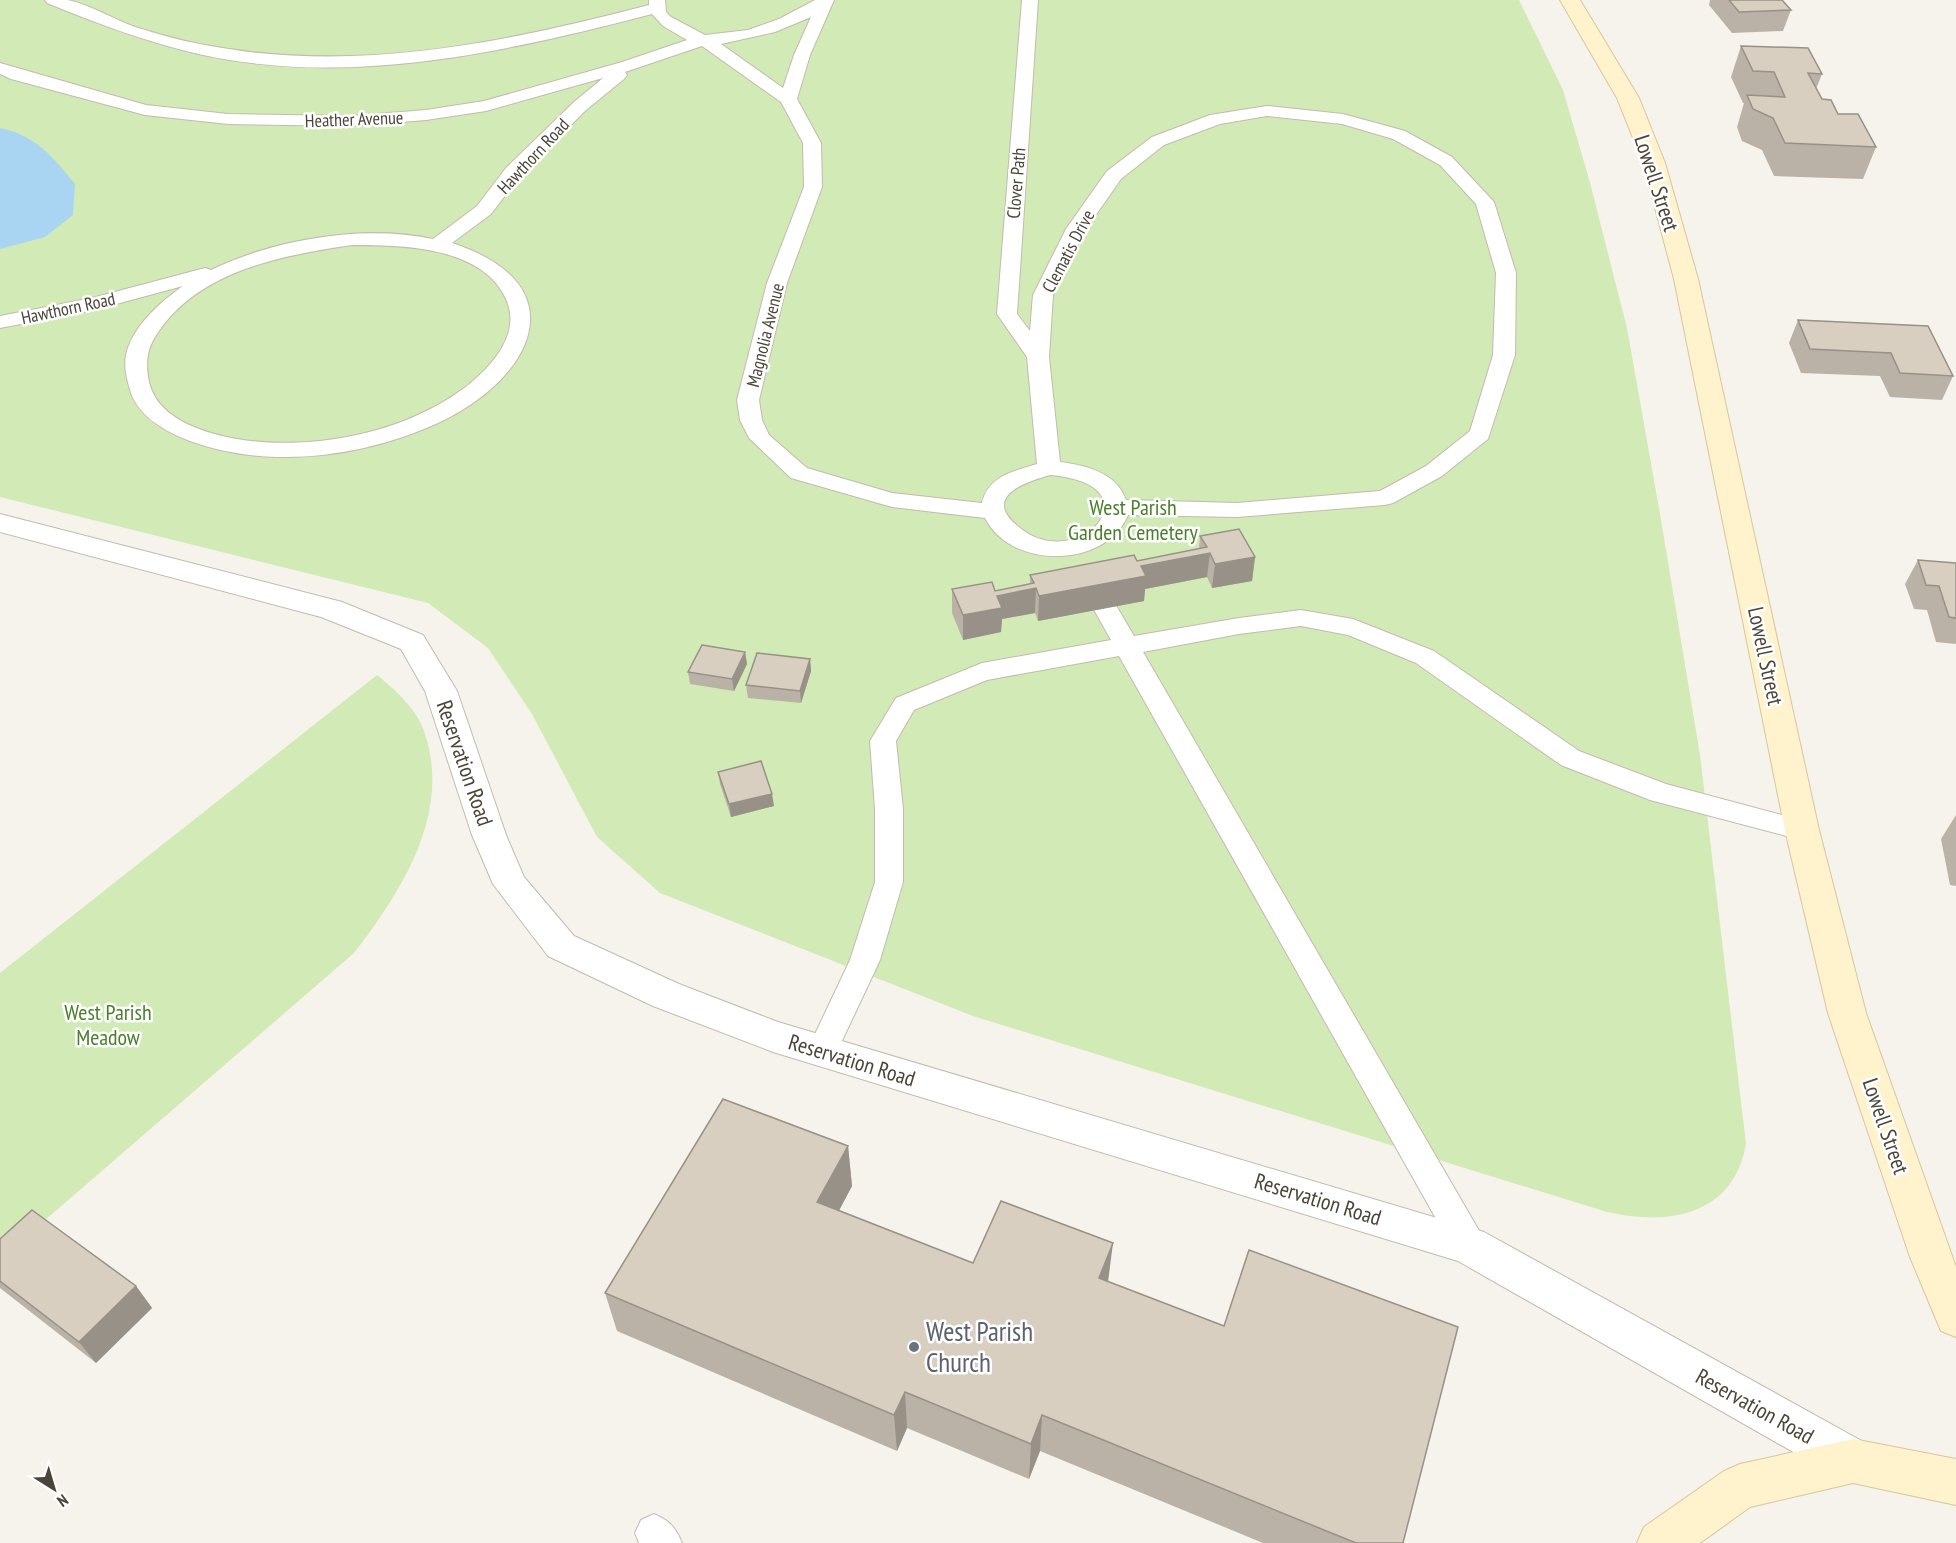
<svg xmlns="http://www.w3.org/2000/svg" width="1956" height="1543" font-family="'PT Sans Narrow',sans-serif">
<style>
.green{fill:#d2eab5}
.water{fill:#a9d4f2}
.lines{fill:none;stroke-linecap:round;stroke-linejoin:round}
.lane-casing{stroke:#c2bbae;stroke-width:2}
.street-casing{stroke:#c2bbae;stroke-width:2}
.secondary-casing{stroke:#d6c79b;stroke-width:2}
.lane{fill:#fff;fill-rule:evenodd}
.street{fill:#fff;fill-rule:evenodd}
.secondary{fill:#fff3cd;fill-rule:evenodd}
.wall{fill:#bab2a6}
.shaded-wall{fill:#979187}
.building{fill:#d8cfc1;stroke:#979187;stroke-width:1.5}
.worship-dot{fill:#6b7280;stroke:#fff;stroke-width:2}
.labels{text-anchor:middle;dominant-baseline:central;stroke-width:5;stroke-linejoin:round;paint-order:stroke}
.far-street-label{font-size:18px;fill:#4b4439;stroke:#fff}
.street-label{font-size:22px;fill:#4b4439;stroke:#fff}
.park-label{font-size:22px;fill:#4a7f2a;stroke:#fff}
.near-worship-label{font-size:27px;fill:#5b616d;stroke:#fff;text-anchor:start}
</style>
<rect width="100%" height="100%" fill="#f6f3ec"/>
<g class="green">
<path d="M 0,0 L 1519,0 L 1563,90 L 1589,179 L 1627,328 L 1660,514 L 1700,755 L 1746,1144 C 1733,1216 1669,1226 1607,1212 L 973,1016 L 660,893 L 597,837 L 532,714 L 488,648 L 428,603 L 0,497 Z"/>
<path d="M 377,675 C 395,690 416,708 424,731 C 453,812 401,892 354,953 L 0,1259 L 0,973 Z"/>
</g>
<path class="water" d="M 0,128 C 35,135 53,157 75,184 L 73,215 L 45,237 L 0,249 Z"/>
<g class="lines">
<g class="lane-casing">
<g id="lane">
<path d="M 45,0 C 52,0 61,0 68,0 C 91,5 113,19 135,27 C 158,34 182,41 205,45 C 355,74 504,43 649,5 L 649,0 L 665,0 L 666,12 L 671,17 L 705,35 L 748,30 L 779,19 L 815,0 L 834,0 L 810,55 L 797,99 L 821,143 L 822,187 L 787,283 L 759,400 L 762,420 L 769,435 L 807,468 L 892,493 L 982,503 C 988,476 1014,471 1037,464 L 1027,357 L 997,314 L 1022,0 L 1038,0 L 1017,314 L 1030,331 L 1033,295 L 1066,229 L 1107,171 L 1152,137 L 1210,115 L 1267,106 L 1343,114 L 1405,131 L 1452,157 L 1494,202 L 1516,273 L 1515,355 L 1488,439 L 1442,476 L 1393,503 L 1385,505 L 1237,517 L 1128,515 C 1105,569 1011,570 985,518 L 892,507 L 791,478 L 749,438 L 740,420 L 737,400 L 767,283 L 804,187 L 803,143 L 781,102 L 702,46 L 625,72 L 627,75 L 624,79 L 586,110 L 520,176 L 491,214 L 452,243 C 580,285 533,379 438,423 C 363,457 269,470 190,441 C 164,431 135,415 129,386 C 126,376 124,365 126,355 C 132,327 160,302 183,286 L 94,310 L 0,328 L 0,316 L 92,298 L 205,268 L 211,270 C 275,239 364,224 433,239 L 477,206 L 506,168 L 574,102 L 603,78 L 486,111 L 426,120 L 352,126 L 228,124 L 145,115 L 11,79 L 0,74 L 0,63 L 146,105 L 228,114 L 352,116 L 426,110 L 484,101 L 622,62 L 687,40 L 663,26 L 652,14 C 506,52 353,87 203,55 C 149,43 98,24 47,3 ZM 811,17 L 794,55 L 783,88 L 721,44 L 775,32 ZM 1267,116 L 1342,124 L 1393,139 L 1440,165 L 1476,204 L 1496,273 L 1493,355 L 1470,431 L 1426,466 L 1380,491 L 1237,503 L 1126,500 C 1117,473 1086,465 1060,462 L 1049,357 L 1053,295 L 1086,229 L 1121,179 L 1164,145 L 1220,124 ZM 352,245 C 401,245 482,246 506,299 C 528,347 462,395 424,412 C 392,428 355,437 320,441 C 280,445 237,443 199,429 C 176,420 155,407 149,382 C 145,362 147,347 159,331 C 201,270 284,255 352,245 ZM 1050,475 C 1161,485 1078,575 1020,528 C 981,498 1022,483 1050,475 Z"/>
<polygon points="1105,600 1114,602 1134,636 1239,618 1301,610 1353,619 1434,651 1579,751 1666,784 1812,823 1816,830 1812,837 1802,840 1650,800 1561,765 1416,663 1348,635 1301,626 1239,634 1143,652 1481,1234 1486,1245 1481,1256 1469,1260 1457,1256 1119,656 987,680 914,710 896,741 903,809 903,882 880,960 833,1060 822,1064 811,1060 807,1051 850,960 875,882 875,809 870,741 896,698 982,663 1111,640 1093,608 1096,602"/>
<path d="M 654,1514 C 670,1521 676,1528 682,1543 L 639,1543 L 635,1533 L 641,1520 Z"/>
</g>
</g>
<g class="street-casing">
<polygon id="street" points="0,514 342,602 423,635 457,691 506,835 524,877 574,936 679,984 778,1022 1484,1232 1869,1445 1875,1461 1869,1477 1853,1483 1837,1477 1458,1261 773,1052 653,1006 548,956 493,884 472,835 425,691 401,649 321,617 0,532"/>
</g>
<g class="secondary-casing">
<g id="secondary">
<polygon points="1560,0 1580,0 1639,98 1665,163 1698,279 1819,830 1866,1013 1956,1267 1956,1337 1941,1331 1910,1257 1828,1013 1785,830 1674,279 1643,163 1617,98"/>
<polygon points="1853,1439 1956,1459 1956,1505 1853,1483 1750,1507 1700,1543 1637,1543 1644,1527 1724,1471 1740,1464"/>
</g>
</g>
<use href="#lane" class="lane"/>
<use href="#street" class="street"/>
<use href="#secondary" class="secondary"/>
</g>
<g class="wall">
<polygon points="1710,0 1782,0 1791,10 1783,31 1732,33 1709,5"/>
<polygon points="1741,46 1822,74 1816,89 1822,99 1876,147 1863,179 1774,176 1762,150 1742,141 1737,127 1744,103 1743,103 1731,77"/>
<polygon points="1798,320 1928,326 1953,376 1942,400 1890,397 1880,376 1801,373 1789,343"/>
<polygon points="1200,536 1255,557 1252,581 1212,588 1207,577 1145,589 1144,601 1038,621 1035,613 1002,619 1001,632 963,640 952,613 952,589 995,591 1030,584 1030,575 1137,561 1199,549"/>
<polygon points="1918,560 1956,563 1956,644 1936,642 1927,610 1914,609 1905,584"/>
<polygon points="745,652 747,664 734,691 690,684 688,672"/>
<polygon points="810,659 811,671 801,703 748,698 746,685"/>
<polygon points="718,772 774,806 731,817 720,784"/>
<polygon points="1956,815 1956,886 1950,885 1941,839"/>
<polygon points="848,1146 852,1186 839,1210 973,1263 1108,1282 1403,1543 1263,1543 1040,1451 1029,1479 907,1428 897,1451 617,1331 605,1293"/>
<polygon points="0,1239 136,1286 152,1308 96,1363 0,1288"/>
</g>
<g class="shaded-wall">
<polygon points="1210,553 1207,577 1145,589 1144,601 1038,621 1039,596 1141,566"/>
<polygon points="1255,557 1252,581 1212,588 1215,564"/>
<polygon points="1036,588 1035,613 1002,619 1001,632 963,640 963,615 997,596"/>
<polygon points="745,652 747,664 734,691 732,679"/>
<polygon points="810,659 811,671 801,703 800,691"/>
<polygon points="772,794 774,806 731,817 729,804"/>
<polygon points="848,1146 852,1186 823,1241 817,1202"/>
<polygon points="1113,1243 1108,1282 1099,1278"/>
<polygon points="136,1286 152,1308 96,1363 79,1342"/>
<polygon points="905,1392 907,1428 897,1451 894,1415"/>
<polygon points="1042,1415 1040,1451 1029,1479 1031,1444"/>
</g>
<g class="building">
<polygon points="1729,0 1782,0 1791,10 1739,12"/>
<polygon points="1741,46 1808,48 1822,74 1808,73 1822,99 1831,100 1838,114 1858,114 1876,147 1785,143 1773,118 1753,109 1747,95 1785,97 1774,72 1753,71"/>
<polygon points="1798,320 1928,326 1953,376 1900,373 1891,353 1810,349"/>
<polygon points="1239,529 1255,557 1215,564 1210,553 1141,566 1146,576 1039,596 1036,588 997,596 1002,608 963,615 952,589 992,582 995,591 1034,583 1030,575 1134,555 1137,561 1207,547 1200,536"/>
<polygon points="1918,560 1956,563 1956,618 1949,617 1939,586 1926,585"/>
<polygon points="702,645 745,652 732,679 688,672"/>
<polygon points="757,653 810,659 800,691 746,685"/>
<polygon points="761,761 772,794 729,804 718,772"/>
<polygon points="723,1099 848,1146 817,1202 973,1263 1001,1201 1113,1243 1099,1278 1224,1326 1249,1250 1458,1327 1403,1543 1356,1543 1042,1415 1031,1444 905,1392 894,1415 605,1293"/>
<polygon points="32,1210 136,1286 79,1342 0,1281 0,1239"/>
</g>
<circle class="worship-dot" cx="914" cy="1347" r="6"/>
<g class="labels">
<g class="far-street-label">
<text transform="translate(354 119) rotate(-2)">Heather Avenue</text>
<text transform="translate(533 156) rotate(-47)">Hawthorn Road</text>
<text transform="translate(1016 183) rotate(-85)">Clover Path</text>
<text transform="translate(1068 251) rotate(-62)">Clematis Drive</text>
<text transform="translate(68 308) rotate(-12)">Hawthorn Road</text>
<text transform="translate(765 335) rotate(-76)">Magnolia Avenue</text>
</g>
<g class="street-label">
<text transform="translate(1657 183) rotate(72)">Lowell Street</text>
<text transform="translate(1766 656) rotate(78)">Lowell Street</text>
<text transform="translate(465 763) rotate(71)">Reservation Road</text>
<text transform="translate(852 1060) rotate(17)">Reservation Road</text>
<text transform="translate(1886 1126) rotate(71)">Lowell Street</text>
<text transform="translate(1318 1199) rotate(17)">Reservation Road</text>
<text transform="translate(1755 1406) rotate(29)">Reservation Road</text>
</g>
<g class="park-label">
<text x="1133" y="507">West Parish<tspan x="1133" dy="25">Garden Cemetery</tspan></text>
<text x="108" y="1012">West Parish<tspan x="108" dy="25">Meadow</tspan></text>
</g>
<g class="near-worship-label">
<text x="926" y="1331">West Parish<tspan x="926" dy="31">Church</tspan></text>
</g>
</g>
<g transform="translate(54 1489) rotate(143)" stroke="#ffffff" stroke-width="4.5" paint-order="stroke">
<path d="M0-4.5L10 22L0 15L-10 22Z" fill="#4b4439"/>
<text y="-9" font-size="16" font-weight="bold" text-anchor="middle" fill="#4b4439">N</text>
</g>
</svg>
